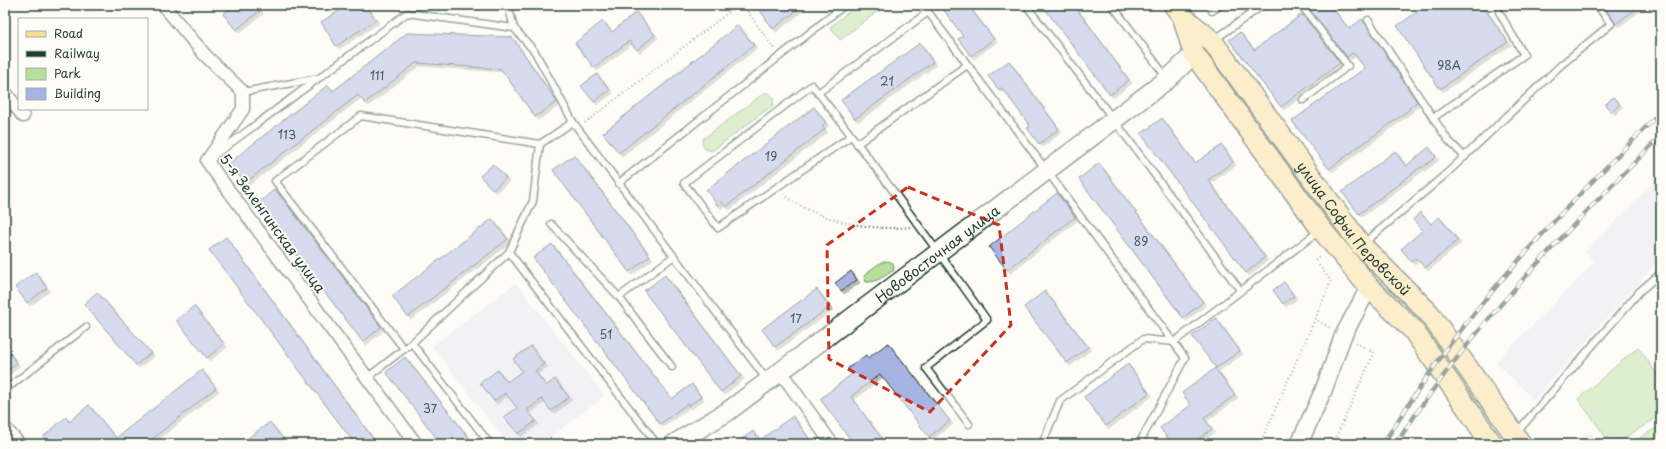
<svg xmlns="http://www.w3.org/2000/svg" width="1666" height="449" font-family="'Playpen Sans',sans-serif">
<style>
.built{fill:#e4e6f1}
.green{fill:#b6df9b;stroke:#6a8e68}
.building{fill:#a9b3e3;stroke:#1f3d34;filter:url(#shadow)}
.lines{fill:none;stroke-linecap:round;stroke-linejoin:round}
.service-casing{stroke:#1f3d34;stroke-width:9}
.minor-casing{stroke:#1f3d34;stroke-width:15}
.tertiary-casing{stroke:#1f3d34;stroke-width:19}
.secondary-casing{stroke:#1f3d34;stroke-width:21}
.primary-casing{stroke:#1f3d34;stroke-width:23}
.path{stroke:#1f3d34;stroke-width:2;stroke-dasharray:1 3;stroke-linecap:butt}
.service{stroke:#fdfcf7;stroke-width:6}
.minor{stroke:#fdfcf7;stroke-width:12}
.tertiary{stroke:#fdfcf7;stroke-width:16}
.secondary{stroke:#fdfcf7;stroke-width:18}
.primary{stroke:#fdde96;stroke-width:20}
.rail-casing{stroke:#1f3d34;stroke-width:4.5}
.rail{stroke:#fdfcf7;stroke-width:3;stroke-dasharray:9;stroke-linecap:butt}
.marked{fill:none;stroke:#c8321e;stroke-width:3;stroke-dasharray:8 5;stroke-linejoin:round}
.labels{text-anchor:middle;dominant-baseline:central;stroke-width:4;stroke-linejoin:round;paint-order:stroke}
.number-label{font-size:12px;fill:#425a60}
.street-label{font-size:14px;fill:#1f3d34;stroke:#fdfcf7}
</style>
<defs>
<filter id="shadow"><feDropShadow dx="3" dy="3" stdDeviation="0" flood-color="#0004"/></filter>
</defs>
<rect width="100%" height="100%" fill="#fdfcf7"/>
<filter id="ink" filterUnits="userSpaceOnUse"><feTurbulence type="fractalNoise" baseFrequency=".025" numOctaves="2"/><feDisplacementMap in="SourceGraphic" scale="8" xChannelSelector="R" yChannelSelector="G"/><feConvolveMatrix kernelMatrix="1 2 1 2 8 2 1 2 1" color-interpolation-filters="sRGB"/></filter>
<g filter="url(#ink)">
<g class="built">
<polygon points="1661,175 1661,261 1652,268 1534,400 1496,362 1595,262 1585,252"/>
<polygon points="516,283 605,396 541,444 508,444 432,346"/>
<polygon points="1591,432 1599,444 1573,444"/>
</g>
<g class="green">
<polygon points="857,5 886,5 840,40 830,27"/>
<path d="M 764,93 C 771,92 775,98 773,105 L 712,151 L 705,149 L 702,143 L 703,139 Z"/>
<path d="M 888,261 L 893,263 L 894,270 C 886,275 876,283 866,282 L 864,276 C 871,270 878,262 888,261 Z"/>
<polygon points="1638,347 1661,380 1661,415 1615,444 1611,444 1578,399"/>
<polygon points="1661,425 1661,444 1630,444"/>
</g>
<g class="building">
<polygon points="234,5 256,5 260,11 236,30 223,14"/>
<polygon points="348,5 366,5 376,20 336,46 321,22"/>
<polygon points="764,5 804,5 773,29 759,9"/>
<polygon points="940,5 968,5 994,39 971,56 958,39 963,36"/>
<polygon points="1042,5 1074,5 1129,80 1110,95"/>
<polygon points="1314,5 1330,5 1349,29 1362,19 1417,102 1409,108 1410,109 1329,169 1292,121 1365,68 1353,53 1347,57 1309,9"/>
<polygon points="1427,5 1482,5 1508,42 1440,89 1397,26"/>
<polygon points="1603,5 1641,5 1616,24"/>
<polygon points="636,12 655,35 637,50 629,41 594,68 575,43 603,21 612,32"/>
<polygon points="1302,14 1340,63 1281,107 1229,40 1240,32 1254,50"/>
<polygon points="738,25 754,45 619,153 603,133"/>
<polygon points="407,33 512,37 557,102 535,117 501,69 416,63 365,103 358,95 245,183 229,163 328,85 333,91"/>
<polygon points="920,43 933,62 855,119 841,100"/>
<polygon points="1009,61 1059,129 1039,144 1027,128 1030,126 1002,88 999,90 988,76"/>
<polygon points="597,74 610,90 594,102 581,86"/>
<polygon points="1613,97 1620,104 1612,112 1605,105"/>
<polygon points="814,107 826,123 822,126 825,129 726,207 722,202 718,206 706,190"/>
<polygon points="1162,118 1195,163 1222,145 1233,162 1208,180 1265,257 1246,273 1141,134"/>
<polygon points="1429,147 1436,157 1422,168 1421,167 1359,214 1342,192 1395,151 1406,166"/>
<polygon points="574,155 650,256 629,272 553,170"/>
<polygon points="1099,163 1203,302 1183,318 1079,179"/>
<polygon points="493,164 506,178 493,190 480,176"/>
<polygon points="275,189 381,327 363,342 257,204"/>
<polygon points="1057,193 1075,217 1007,270 989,247"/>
<polygon points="1420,212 1431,224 1439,217 1458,240 1425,268 1416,258 1412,262 1401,249 1423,230 1413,220"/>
<polygon points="492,219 508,239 408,317 392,296"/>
<polygon points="226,237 377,444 355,444 209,250"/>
<polygon points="552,244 672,399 692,384 701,397 688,406 687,404 660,424 533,258"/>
<polygon points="851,271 857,280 841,291 835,283"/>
<polygon points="36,272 47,288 27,303 15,287"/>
<polygon points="665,275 741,376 721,392 644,291"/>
<polygon points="1284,282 1294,296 1283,304 1273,290"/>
<polygon points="817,289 830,307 775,347 762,329"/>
<polygon points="1045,291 1088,347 1067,363 1024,307"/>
<polygon points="97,292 151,353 136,365 84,304"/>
<polygon points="194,306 224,344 207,358 176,320"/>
<polygon points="1216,318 1240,351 1216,368 1192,336"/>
<polygon points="888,343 950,421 929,437 880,374 851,397 886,444 854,444 820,399 852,374 848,368 866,355 868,358"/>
<polygon points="531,346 544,364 535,371 546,386 555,379 569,397 551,411 542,399 527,410 536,421 518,434 504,417 517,408 505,393 494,401 480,383 498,370 507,382 522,371 513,359"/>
<polygon points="5,347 17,363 5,373"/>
<polygon points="405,357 474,444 441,444 386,372"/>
<polygon points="1128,364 1149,393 1106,426 1084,397"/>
<polygon points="1215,368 1235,395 1204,418 1212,429 1192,444 1172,444 1160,428 1191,405 1182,393"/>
<polygon points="202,370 216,388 146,444 49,444 43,437 66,417 69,422 89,405 116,438"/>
<polygon points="793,416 810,440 805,444 735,444 753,431 760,440"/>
<polygon points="270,422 287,444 240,444"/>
</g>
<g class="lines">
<g class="service-casing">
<g id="service">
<polyline points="923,5 1047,171 1185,358 1139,444"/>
<polyline points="1026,5 1114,120 1240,290"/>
<polyline points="1112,5 1167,78"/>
<polyline points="1301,5 1348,66 1303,100"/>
<polyline points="1212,11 1221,5"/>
<polyline points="1368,20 1448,140 1465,157"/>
<polyline points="1214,40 1263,5"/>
<polyline points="243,92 314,79"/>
<polyline points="818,93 928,12"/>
<polyline points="1433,118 1524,55 1499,12"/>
<polyline points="573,122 767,380"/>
<path d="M 851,136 L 718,228 L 684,183 L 812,85 C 872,161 930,240 987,320 L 926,368 L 969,424"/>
<polyline points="540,144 533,201 509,252 657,444"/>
<polyline points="857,144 967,65"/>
<polyline points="216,154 407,13 514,28 508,5"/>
<polyline points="619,183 845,5"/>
<polyline points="551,224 619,297 672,367"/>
<polyline points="1363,244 1446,174 1561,65 1611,24 1597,5"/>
<polyline points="619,297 674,256"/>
<polyline points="412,343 490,444"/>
<polyline points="404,349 275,181 361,116 540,144 573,122 535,52 514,28"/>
<polyline points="368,377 412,343 509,252"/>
<polyline points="5,390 86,327"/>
<polyline points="1517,432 1640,291 1661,273"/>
<polyline points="1042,444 1060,401 1143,339 1174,342 1319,231"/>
</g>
</g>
<g class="minor-casing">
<g id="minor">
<polyline points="163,5 205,55 243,92 243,109 207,161 416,444"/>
<polyline points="5,92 23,116"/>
<polyline points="780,371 832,444"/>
<polyline points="5,428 19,444"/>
</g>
</g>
<g class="tertiary-casing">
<polyline id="tertiary" points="1299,444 1324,389 1343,336 1369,287"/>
</g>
<g class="secondary-casing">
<g id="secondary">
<path id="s1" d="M 674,444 L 727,412 L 1168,79 L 1194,54"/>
</g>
</g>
<g class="primary-casing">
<g id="primary">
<path id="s2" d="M 1174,5 L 1183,17 L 1212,41 L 1361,245 L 1429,313 L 1521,444"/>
<polyline points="1183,17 1194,54 1321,229 1369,287 1413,330 1492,444"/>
</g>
</g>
<g class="path">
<polyline points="743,5 774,49"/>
<polyline points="585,123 738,5"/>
<path d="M 784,194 C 811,219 873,232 910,227"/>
<polyline points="1315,319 1331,281 1315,260 1321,254"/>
<polyline points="1260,444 1315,319 1332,329"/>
<polyline points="1333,444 1374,353 1355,342"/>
</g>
<use href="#service" class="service"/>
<use href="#minor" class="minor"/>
<use href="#tertiary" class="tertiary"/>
<use href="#secondary" class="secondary"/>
<use href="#primary" class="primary"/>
<g class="rail-casing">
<g id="rail">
<path d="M 1383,444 C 1412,399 1441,354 1475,312 C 1532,241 1597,176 1661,112"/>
<path d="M 1396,444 C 1469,329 1565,232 1661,136"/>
</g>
</g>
<use href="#rail" class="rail"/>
</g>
</g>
<path d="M0 0H1666V449H0ZM 908,187 L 999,225 L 1011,325 L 930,412 L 829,359 L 827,245 Z" fill="#fdfcf7" fill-opacity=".55" fill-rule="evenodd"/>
<path class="marked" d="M 908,187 L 999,225 L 1011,325 L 930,412 L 829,359 L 827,245 Z"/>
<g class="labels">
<g class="number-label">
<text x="1449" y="65">98А</text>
<text x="377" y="75">111</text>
<text x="887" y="81">21</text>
<text x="287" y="134">113</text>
<text x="771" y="156">19</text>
<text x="1141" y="241">89</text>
<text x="796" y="318">17</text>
<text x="606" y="334">51</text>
<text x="430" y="408">37</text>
</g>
<g class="street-label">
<text transform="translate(273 223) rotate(54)">5-я Зеленгинская улица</text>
<text stroke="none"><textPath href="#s2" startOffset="288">улица Софьи Перовской</textPath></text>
<text stroke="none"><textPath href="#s1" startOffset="325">Нововосточная улица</textPath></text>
</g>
</g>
<rect width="1666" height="449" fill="none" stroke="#fdfcf7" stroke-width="20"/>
<rect x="10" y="10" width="1646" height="429" fill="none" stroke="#1f3d34" stroke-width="1.5" filter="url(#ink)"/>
<rect x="18" y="18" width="130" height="92" fill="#fdfcf7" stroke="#a4b0a9"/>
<rect x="26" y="31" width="20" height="6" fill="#fdde96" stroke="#a4b0a9"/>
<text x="54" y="38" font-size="12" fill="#1f3d34">Road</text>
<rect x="26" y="51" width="20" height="6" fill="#1f3d34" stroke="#a4b0a9"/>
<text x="54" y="58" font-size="12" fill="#1f3d34">Railway</text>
<rect x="26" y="68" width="20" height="12" fill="#b6df9b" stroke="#a4b0a9"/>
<text x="54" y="78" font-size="12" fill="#1f3d34">Park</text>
<rect x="26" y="88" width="20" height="12" fill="#a9b3e3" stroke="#a4b0a9"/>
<text x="54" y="98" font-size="12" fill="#1f3d34">Building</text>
</svg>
